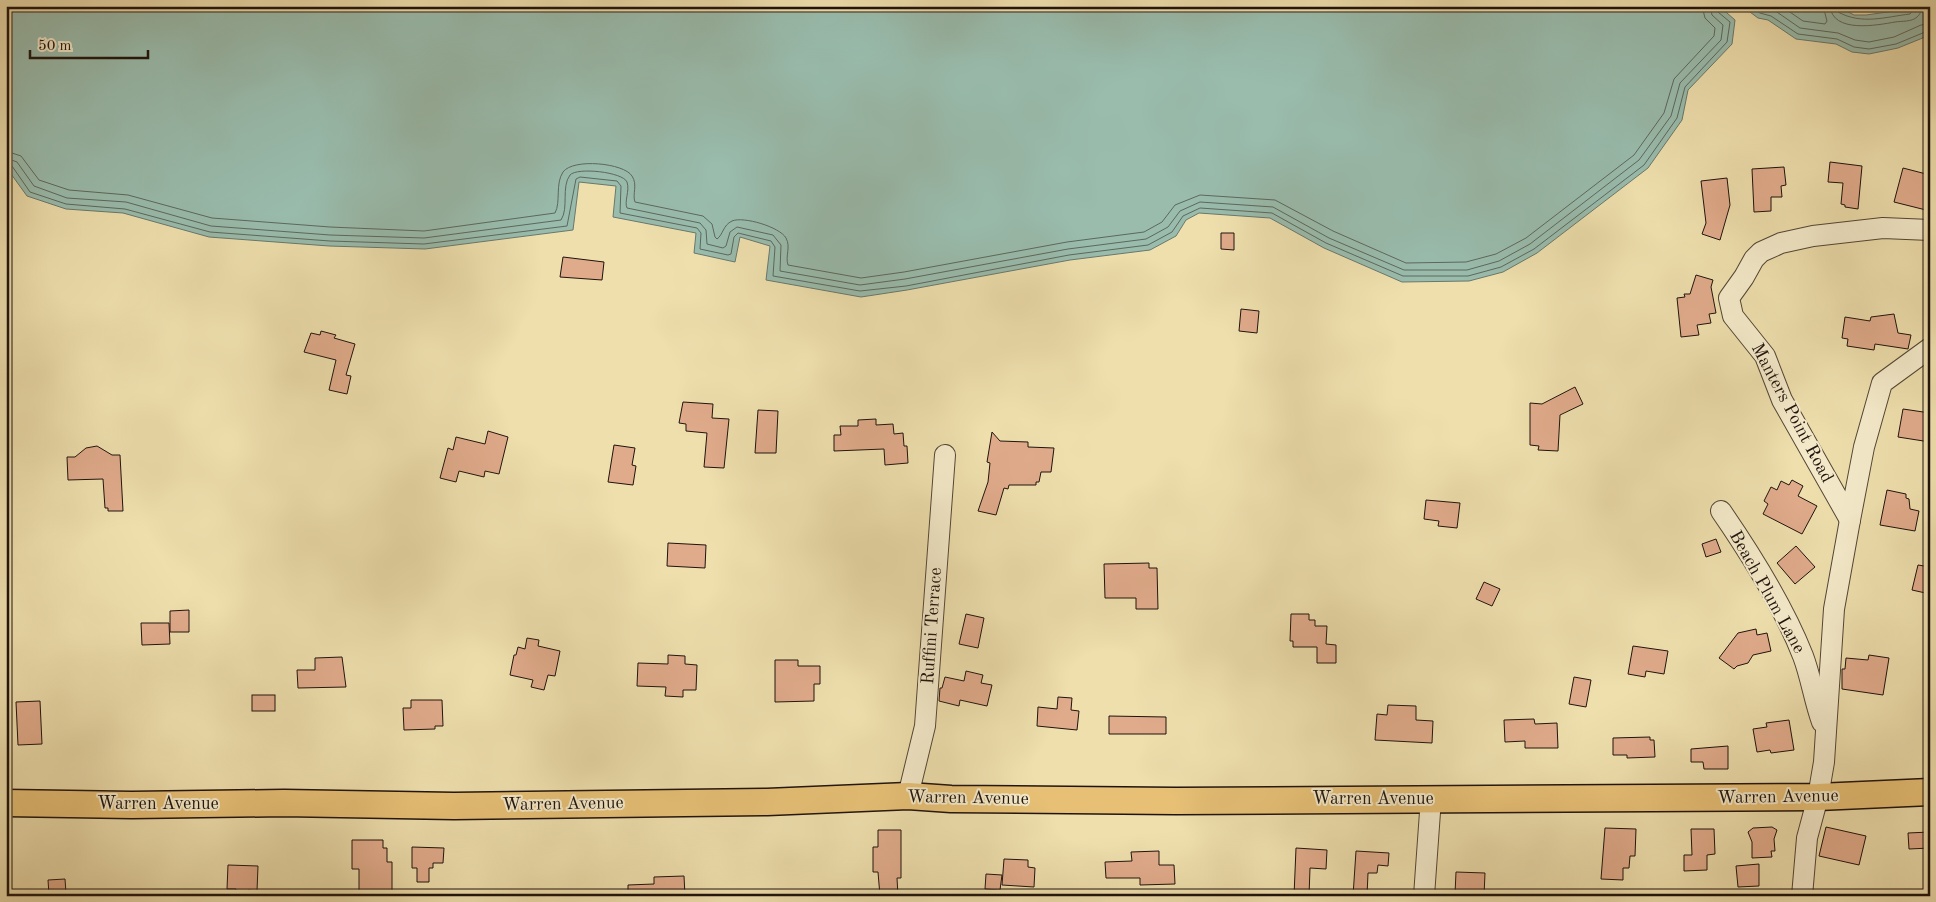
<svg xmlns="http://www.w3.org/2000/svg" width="1936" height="902" font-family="'Old Standard TT',serif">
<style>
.water{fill:#99bcad;stroke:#68786d}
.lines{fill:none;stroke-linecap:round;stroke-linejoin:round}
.shore{stroke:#5c685d;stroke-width:1}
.building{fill:#e0ab8b;stroke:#1f130d}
.minor-casing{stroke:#534635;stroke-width:22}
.major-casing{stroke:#1f130d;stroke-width:29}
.minor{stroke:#f4eaca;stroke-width:20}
.major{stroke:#e7c076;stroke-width:26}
.labels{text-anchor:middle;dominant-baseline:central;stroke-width:4;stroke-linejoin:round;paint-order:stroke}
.street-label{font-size:18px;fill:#1f130d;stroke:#f4eaca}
</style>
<rect width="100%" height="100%" fill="#eedfad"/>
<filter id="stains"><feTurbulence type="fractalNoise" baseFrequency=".004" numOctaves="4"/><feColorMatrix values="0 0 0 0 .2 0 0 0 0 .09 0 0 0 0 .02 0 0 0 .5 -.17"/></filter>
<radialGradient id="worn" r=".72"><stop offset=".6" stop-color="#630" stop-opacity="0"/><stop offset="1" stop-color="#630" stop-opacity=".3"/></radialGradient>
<g class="water">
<polygon points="6,6 1719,6 1735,20 1732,44 1688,90 1682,120 1648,168 1537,253 1503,272 1469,281 1402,282 1324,248 1270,218 1199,213 1186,220 1176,236 1150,250 1070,260 907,290 861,297 766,280 770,246 740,237 735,262 694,253 696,233 613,217 616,186 579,182 573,230 425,249 329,246 209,237 123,213 66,209 27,196 6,167"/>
<polygon points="1742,6 1837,6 1854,15 1866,15 1930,6 1930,35 1898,48 1869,54 1852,52 1836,44 1796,39 1768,20 1758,18"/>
</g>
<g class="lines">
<g class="shore">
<polyline points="1750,6 1760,13 1771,16 1798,34 1837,39 1854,47 1869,49 1896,44 1930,30"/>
<polyline points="1761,6 1774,10 1800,28 1838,33 1855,40 1869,42 1894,37 1921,25 1930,24"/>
<polyline points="1781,6 1803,21 1825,24 1827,21 1823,6"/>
<path d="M 1830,6 C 1832,34 1878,25 1895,22 C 1901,21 1912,22 1917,17 C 1921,14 1921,10 1921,6"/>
<path d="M 1836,6 L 1838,12 C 1862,25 1885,17 1910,14 L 1915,6"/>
<path d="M 6,151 L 21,156 L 39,180 L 69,190 L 128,195 L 212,218 L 330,227 L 424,231 L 555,213 C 561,202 555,184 563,172 C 573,158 624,163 632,176 C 638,185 632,194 635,202 L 703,216 L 712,224 L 715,237 L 717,239 C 723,235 723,225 732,221 C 743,216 780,227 786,238 C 791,247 785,256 788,265 L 861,278 L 904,272 L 1067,242 L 1144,232 L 1162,222 L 1175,205 L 1200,195 L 1275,200 L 1333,231 L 1406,263 L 1466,262 L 1496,254 L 1526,238 L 1634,155 L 1664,113 L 1674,79 L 1714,36 L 1715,28 L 1705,18 L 1702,6"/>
<path d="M 6,158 L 17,162 L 34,186 L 67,198 L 126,202 L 211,226 L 330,235 L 424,238 L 561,220 C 569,208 561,187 570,175 C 577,167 623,172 627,182 C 630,191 624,201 627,208 L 700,223 L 706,230 L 707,244 L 723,248 L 726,246 L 730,232 L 737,227 L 773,235 L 781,245 L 780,271 L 860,285 L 905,279 L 1068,249 L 1146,239 L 1168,227 L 1180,211 L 1200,202 L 1273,207 L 1329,238 L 1404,270 L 1467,270 L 1499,261 L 1530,244 L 1639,160 L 1671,116 L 1680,83 L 1721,40 L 1723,25 L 1712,15 L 1710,6"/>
<polyline points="6,164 12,166 30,192 66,204 125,209 210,232 330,241 424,244 567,226 576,179 580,177 617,181 621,186 620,213 697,228 701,233 700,249 728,255 731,254 734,237 738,233 771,241 775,247 773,276 860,291 906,286 1069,255 1148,245 1172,232 1183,216 1200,208 1272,213 1326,243 1403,276 1468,276 1501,267 1534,249 1644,165 1677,118 1685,87 1727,42 1730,22 1718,12 1716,6"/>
</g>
</g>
<g class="building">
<polygon points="1830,162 1862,166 1858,209 1845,207 1845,205 1841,204 1843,183 1828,182"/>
<polygon points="1784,167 1786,185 1781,186 1782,197 1771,197 1771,211 1754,212 1752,169"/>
<polygon points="1903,168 1930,175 1930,211 1894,202"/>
<polygon points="1727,178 1730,205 1720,240 1702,234 1706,223 1701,181"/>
<polygon points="1221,233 1234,233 1234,250 1221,249"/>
<polygon points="563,257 604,262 602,280 560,277"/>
<polygon points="1696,275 1713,280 1711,287 1716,313 1709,314 1711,323 1697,325 1699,335 1681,337 1677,298 1685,297 1684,294 1690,294"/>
<polygon points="1241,309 1259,311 1257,333 1239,331"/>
<polygon points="1894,314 1898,333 1911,335 1908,349 1875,344 1874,350 1847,346 1848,339 1842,338 1845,317 1870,321 1871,317"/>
<polygon points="321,331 336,335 334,338 355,344 346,375 351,376 347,394 329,390 336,360 304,352 311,333 320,335"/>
<polygon points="1575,387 1583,404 1560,415 1558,451 1538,450 1539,446 1530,445 1530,403 1542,404"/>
<polygon points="683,402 713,404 712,418 729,419 724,468 704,467 707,433 686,431 686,424 679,423"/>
<polygon points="1903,409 1930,413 1930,442 1898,437"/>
<polygon points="758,410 778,411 776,453 755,453"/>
<polygon points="876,419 876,425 893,424 894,434 903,433 904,446 907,446 908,463 885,465 884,449 834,451 834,435 841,435 840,426 858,426 858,420"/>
<polygon points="488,431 508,437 499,474 485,471 484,477 459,471 456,482 440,478 448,448 453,450 456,437 485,444"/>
<polygon points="992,432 1000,441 1028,442 1028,447 1054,448 1051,472 1041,472 1039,482 1036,482 1036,485 1009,485 1008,489 1004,488 996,515 978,511 988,482 990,463 987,462"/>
<polygon points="614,445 635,448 632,465 636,466 633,485 608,482"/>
<polygon points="97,446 112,455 120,455 123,511 108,511 108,508 105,508 103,479 68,480 67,457 75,457 86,448"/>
<polygon points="1792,480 1803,486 1798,496 1817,506 1802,534 1763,514 1768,504 1764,501 1771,487 1777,490 1781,481 1789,485"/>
<polygon points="1887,490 1906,494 1906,498 1909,499 1910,509 1919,511 1915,531 1880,525"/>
<polygon points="1426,500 1460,503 1457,528 1438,526 1439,521 1424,519"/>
<polygon points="1716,539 1721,552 1706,557 1702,544"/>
<polygon points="668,543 706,545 705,568 667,566"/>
<polygon points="1796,546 1815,567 1795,584 1777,563"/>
<polygon points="1149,563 1149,568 1157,568 1158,609 1136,609 1136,598 1105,598 1104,564"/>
<polygon points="1918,565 1930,567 1930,594 1912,590"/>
<polygon points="1484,582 1500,589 1492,606 1476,599"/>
<polygon points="189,610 189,632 170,632 170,611"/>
<polygon points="966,614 984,618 978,648 959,644"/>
<polygon points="1291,614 1309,614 1309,620 1315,620 1315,626 1327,626 1326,644 1336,645 1336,663 1317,663 1317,647 1293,647 1293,641 1290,641"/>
<polygon points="141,623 169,623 170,644 142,645"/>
<polygon points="1756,629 1757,635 1767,633 1771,651 1753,655 1748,663 1737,666 1734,669 1719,658 1738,633"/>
<polygon points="527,638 539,640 538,646 560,651 555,676 548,675 544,690 531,687 533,680 510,675 514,655 516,655 518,647 525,649"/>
<polygon points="1633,646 1668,651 1664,674 1646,671 1645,677 1628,674"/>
<polygon points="668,655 685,656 685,664 697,665 696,690 683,690 683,697 665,696 666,687 637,686 638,663 668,664"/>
<polygon points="1869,655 1889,658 1883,695 1842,689 1842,669 1845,669 1846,658 1868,660"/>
<polygon points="342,657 346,687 298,688 297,670 315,670 315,658"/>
<polygon points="775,660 798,660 798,666 820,666 820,684 814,684 814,701 775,702"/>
<polygon points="966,671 983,675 981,683 992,685 987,706 960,700 959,706 939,701 940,688 942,688 945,677 964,681"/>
<polygon points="1574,677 1591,680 1586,707 1569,704"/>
<rect x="252" y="695" width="23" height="16"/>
<polygon points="1058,697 1072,698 1071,710 1079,711 1077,730 1037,726 1038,707 1057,709"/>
<polygon points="411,700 442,700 443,726 435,726 435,729 404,730 403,708 411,708"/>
<polygon points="40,701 42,744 18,745 16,702"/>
<polygon points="1388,705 1416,706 1416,720 1433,721 1432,743 1375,740 1377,714 1387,715"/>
<polygon points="1109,716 1166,717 1166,734 1109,734"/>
<polygon points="1534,719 1535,724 1557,723 1558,748 1525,748 1525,741 1505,742 1504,720"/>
<polygon points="1789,720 1794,750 1771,753 1770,750 1757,752 1753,729 1767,727 1766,723"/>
<polygon points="1650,737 1650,740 1654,740 1655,757 1627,758 1627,755 1613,755 1613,738"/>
<polygon points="1728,746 1728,769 1704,769 1703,762 1691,762 1691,749"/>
<polygon points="1772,827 1777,830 1774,839 1775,851 1771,851 1772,857 1752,858 1752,842 1748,832 1753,828"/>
<polygon points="1826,827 1866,836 1859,865 1819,856"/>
<polygon points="1605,828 1636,829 1635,856 1630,856 1629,868 1623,868 1623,880 1601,879"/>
<polygon points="1691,829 1714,829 1715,854 1707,855 1707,870 1684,871 1684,855 1692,855"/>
<polygon points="878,830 901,830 901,878 897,878 898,896 880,896 878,872 873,872 873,847 878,847"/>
<polygon points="1930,832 1930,848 1909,849 1908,833"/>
<polygon points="352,840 383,840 383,848 387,848 387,862 392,862 392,892 359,892 359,869 352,869"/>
<polygon points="412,847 444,848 443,863 433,863 433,868 429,868 429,882 417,882 417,868 412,868"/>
<polygon points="1296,848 1327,850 1326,869 1310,868 1309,896 1294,896"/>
<polygon points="1159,851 1159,865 1174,865 1175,884 1140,885 1140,878 1106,878 1105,862 1132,861 1131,852"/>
<polygon points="1356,851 1389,853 1388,866 1378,865 1377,873 1368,873 1367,896 1353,896"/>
<polygon points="1004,859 1028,860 1028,867 1035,868 1034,887 1002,885"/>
<polygon points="1759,864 1759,886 1738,887 1736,866"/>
<polygon points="228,865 258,866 257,891 248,890 248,896 236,896 236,889 227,889"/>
<polygon points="1456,872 1485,873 1484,896 1455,894"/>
<polygon points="986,874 1002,875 1000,890 985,889"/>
<polygon points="684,876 685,896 628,896 628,885 654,884 654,877"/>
<polygon points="65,879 66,893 49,895 48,880"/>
</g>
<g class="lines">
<g class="minor-casing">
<g id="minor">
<polyline points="1930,230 1883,228 1813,236 1781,243 1761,252 1754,259 1744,277 1729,298 1733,316 1765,356 1782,400 1850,520 1864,447 1882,383 1930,348"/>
<path d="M 1721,511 C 1752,556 1783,605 1803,656 C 1811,677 1814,700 1822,722"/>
<polyline points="908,796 925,726 945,455"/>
<polyline points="1424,896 1431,798"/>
<polyline points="1802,896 1807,838 1818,797 1824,762 1834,609 1850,520"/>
</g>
</g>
<g class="major-casing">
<polyline id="major" points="6,803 132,805 284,803 454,806 767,802 908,796 951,799 1176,801 1818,797 1930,792"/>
</g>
<use href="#minor" class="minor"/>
<use href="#major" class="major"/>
</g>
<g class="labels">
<g class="street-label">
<text transform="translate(1792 413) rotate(62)">Manters Point Road</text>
<text transform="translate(1767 592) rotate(61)">Beach Plum Lane</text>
<text transform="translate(932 626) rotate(-86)">Ruffini Terrace</text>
<text transform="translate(1778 797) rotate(-1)">Warren Avenue</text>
<text transform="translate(968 798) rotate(1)">Warren Avenue</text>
<text x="1373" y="799">Warren Avenue</text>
<text x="158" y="804">Warren Avenue</text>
<text transform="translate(563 804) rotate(-1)">Warren Avenue</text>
</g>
</g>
<rect width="1936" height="902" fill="none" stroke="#eedfad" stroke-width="25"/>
<rect x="8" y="8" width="1921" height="887" fill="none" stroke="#1f130d" stroke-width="2.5"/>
<rect x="12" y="12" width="1911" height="877" fill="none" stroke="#1f130d"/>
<path d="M30 50v8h118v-8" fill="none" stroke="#1f130d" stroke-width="2.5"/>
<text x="38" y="50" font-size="15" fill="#1f130d" stroke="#f4eaca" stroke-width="4" paint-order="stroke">50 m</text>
<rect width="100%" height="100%" filter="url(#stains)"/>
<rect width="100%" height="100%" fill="url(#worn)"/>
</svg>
